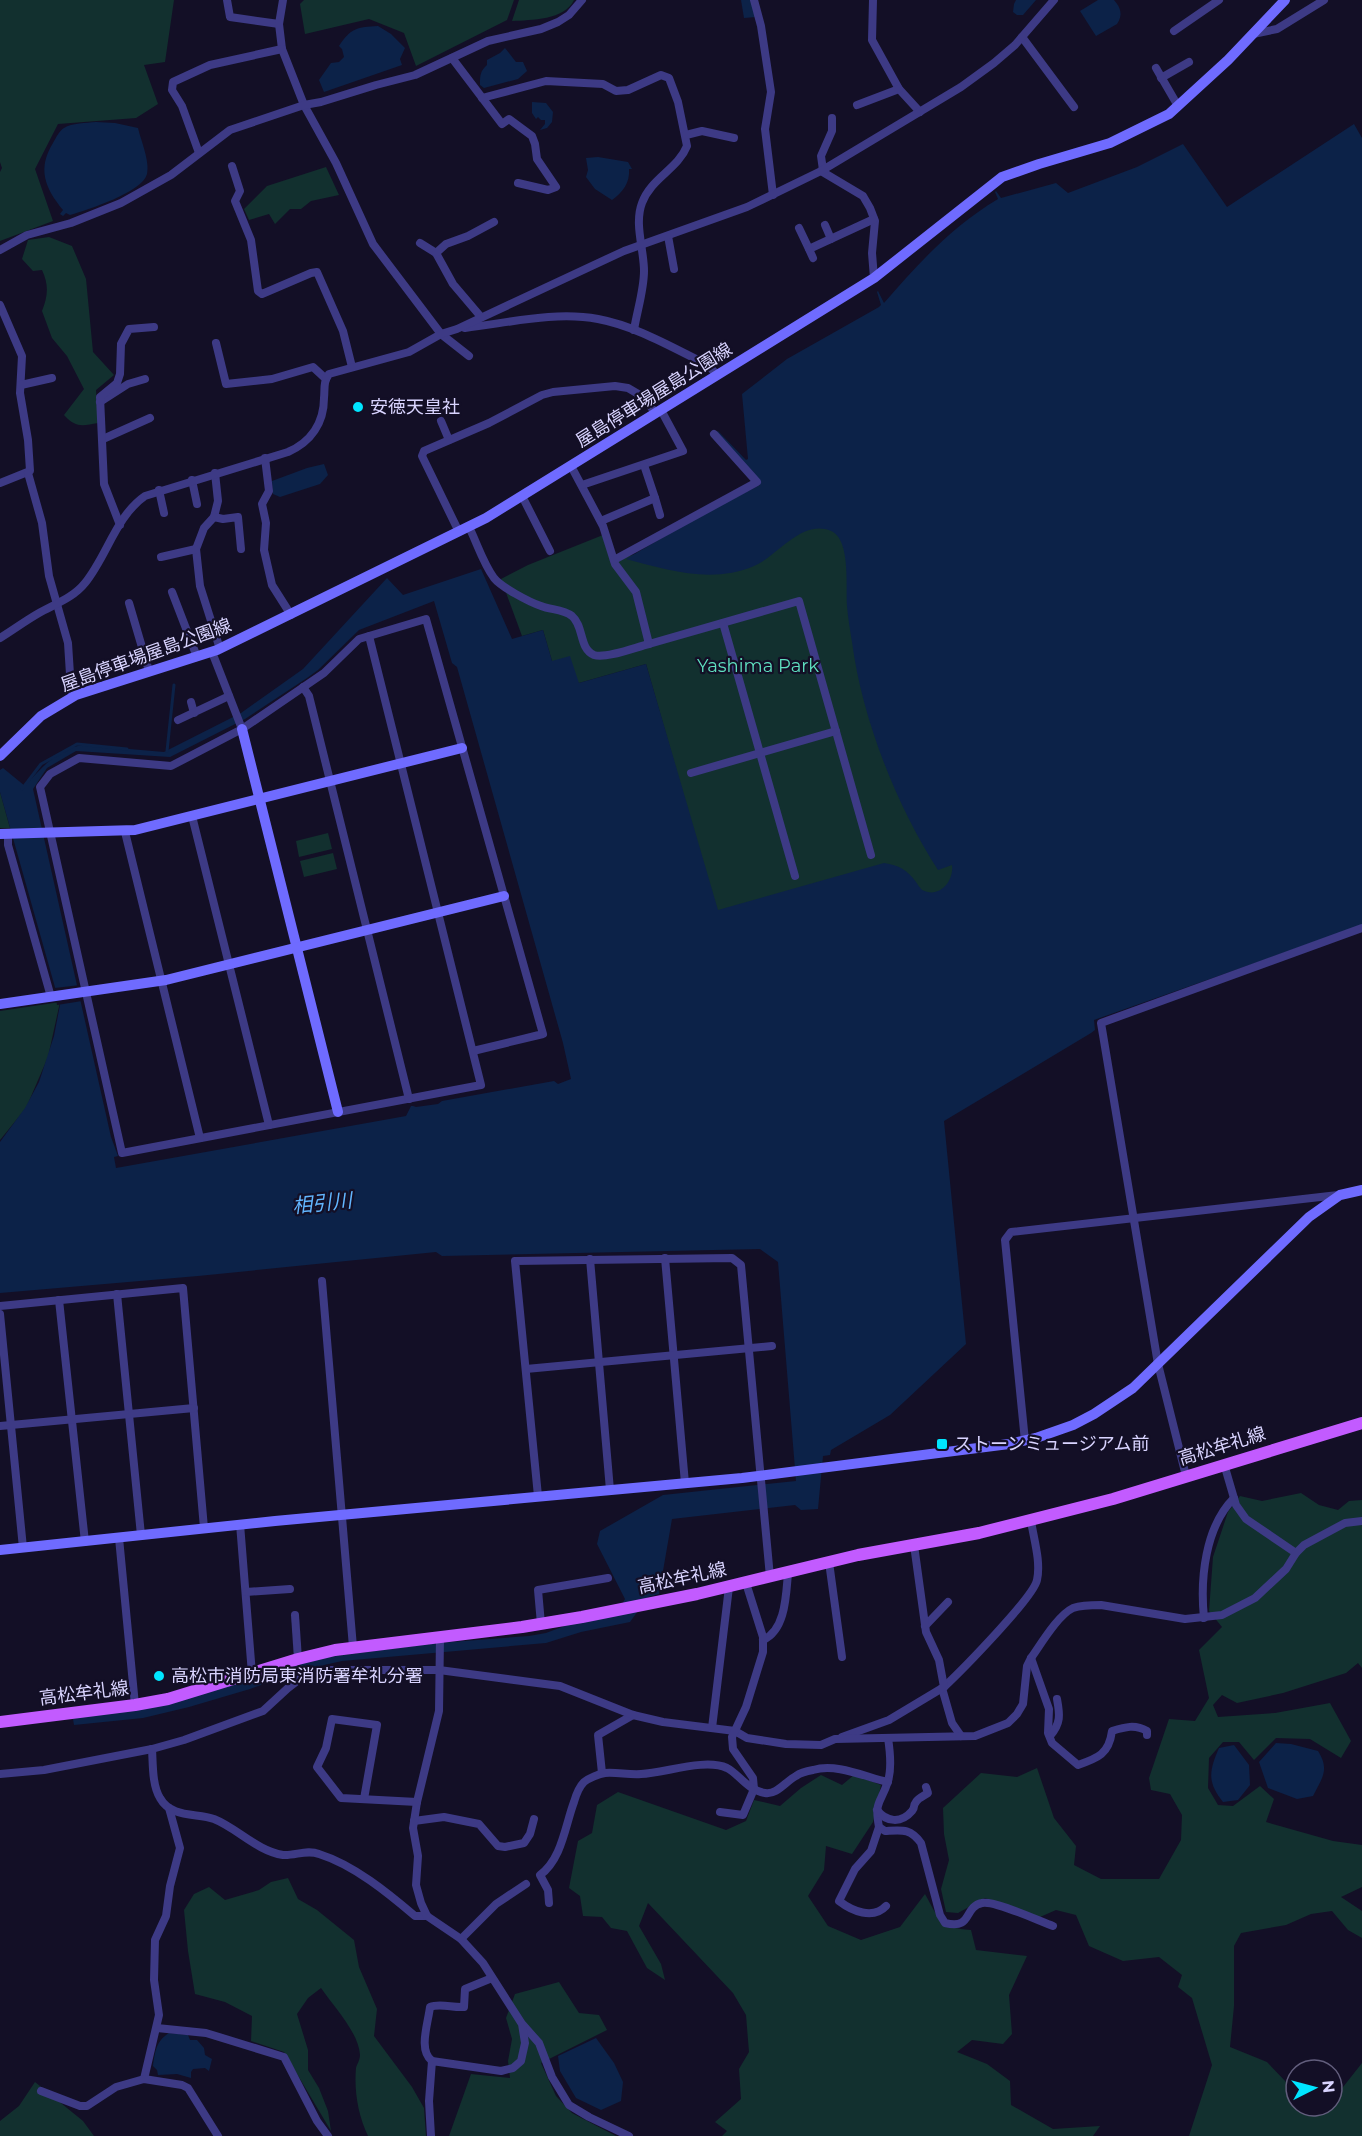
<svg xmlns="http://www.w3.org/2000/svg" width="1362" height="2136" font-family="Montserrat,'Noto Sans JP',sans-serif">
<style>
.green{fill:#12302f}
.water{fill:#0c2248;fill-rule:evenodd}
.pier{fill:#130f26}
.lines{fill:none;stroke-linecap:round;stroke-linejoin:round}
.stream{stroke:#0c2248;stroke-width:3}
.street{stroke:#3d3a85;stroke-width:8}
.secondary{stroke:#6f6bff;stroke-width:10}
.primary{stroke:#c25bff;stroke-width:12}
.poi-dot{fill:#00e5ff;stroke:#130f26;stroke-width:2}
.labels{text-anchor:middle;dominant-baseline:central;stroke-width:4.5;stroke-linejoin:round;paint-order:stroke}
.street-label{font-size:18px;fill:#d9d4ff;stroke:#130f26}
.poi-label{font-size:18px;fill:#d9d4ff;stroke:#130f26;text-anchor:start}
.park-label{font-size:18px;fill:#5fe0c0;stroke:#130f26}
.water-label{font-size:20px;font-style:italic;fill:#62b6ff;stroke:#130f26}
</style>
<rect width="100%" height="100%" fill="#130f26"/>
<g class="green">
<polygon points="0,0 174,0 165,62 144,65 158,104 136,118 58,124 35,169 53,221 0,241 0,172 2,168 0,162"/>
<polygon points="304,0 514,0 507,20 416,66 404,33 369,19 305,34 300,4"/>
<path d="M 519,0 L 574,0 C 565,20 531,20 512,21 Z"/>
<polygon points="326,167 339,195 311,201 301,209 290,209 275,224 269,214 249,220 244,209 267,186"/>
<path d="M 49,237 L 72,246 L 86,279 L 93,352 L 114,375 L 96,390 L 98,423 C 82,426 76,428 64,415 L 84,389 L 67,356 L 52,338 L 42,311 C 48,296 49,285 42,270 L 33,271 L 22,259 L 28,240 Z"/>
<polygon points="796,521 844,530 954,864 952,883 938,894 717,912 646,664 579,683 552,661 543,630 522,636 501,579 528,565 603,535 616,560 639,553"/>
<polygon points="0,792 10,828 0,828"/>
<polygon points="328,833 332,849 299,857 296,841"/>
<polygon points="333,853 337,869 304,877 300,861"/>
<polygon points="60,1002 48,1057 26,1108 0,1140 0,1011"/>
<polygon points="1301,1493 1319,1505 1338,1510 1349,1501 1362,1500 1362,1668 1358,1663 1346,1673 1283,1693 1237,1703 1222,1695 1213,1705 1218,1717 1275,1713 1330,1703 1351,1741 1341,1758 1310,1739 1276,1738 1254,1760 1239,1742 1223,1742 1209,1758 1208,1788 1218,1805 1233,1806 1260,1786 1274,1799 1266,1822 1333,1841 1362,1845 1362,1887 1341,1897 1362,1911 1362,1938 1348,1930 1332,1911 1311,1914 1286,1925 1241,1933 1234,1946 1234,2006 1230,2047 1267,2062 1286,2082 1296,2077 1296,2106 1318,2106 1323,2112 1328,2106 1332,2106 1332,2101 1362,2063 1362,2136 1189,2136 1212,2065 1192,1998 1178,1987 1182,1975 1159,1957 1123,1961 1089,1946 1076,1915 1056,1910 1040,1917 985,1898 958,1913 946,1912 941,1889 949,1860 944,1834 943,1808 981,1773 1017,1777 1037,1768 1054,1818 1076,1846 1074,1865 1101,1879 1159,1879 1181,1840 1182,1815 1170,1794 1151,1790 1149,1778 1169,1719 1195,1721 1209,1698 1199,1650 1222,1627 1209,1611 1213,1557 1228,1512 1240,1496 1262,1501"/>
<path d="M 821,1775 L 842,1785 L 854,1775 L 881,1785 L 873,1822 L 852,1854 L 826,1846 L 824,1870 L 808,1896 L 828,1926 L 861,1940 L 900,1927 L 925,1894 C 939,1919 940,1928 971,1930 L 976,1950 L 1027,1956 L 1009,1995 L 1012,2034 L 1003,2044 L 972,2040 L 957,2052 L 987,2064 L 1010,2081 L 1011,2105 L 1053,2129 L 1100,2126 L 1093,2136 L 722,2136 L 727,2131 L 715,2122 L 741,2099 L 739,2069 L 749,2052 L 746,2015 L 733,1993 L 648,1903 L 639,1926 L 661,1964 L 665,1980 L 647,1968 L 627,1931 L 611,1928 L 602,1917 L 583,1916 L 580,1896 L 569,1888 L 578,1841 L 592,1833 L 597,1805 L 618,1792 L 726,1830 L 746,1821 L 754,1800 L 780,1806 L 801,1788 Z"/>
<path d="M 288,1878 L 298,1899 L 317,1910 L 354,1940 L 359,1967 L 377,2009 L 374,2036 L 412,2087 L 424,2108 L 426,2136 L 368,2136 C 358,2115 354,2091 356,2068 C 357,2064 360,2060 360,2055 C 359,2033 334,2007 321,1988 L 308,1998 L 297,2014 L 308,2050 L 308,2070 L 319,2088 L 328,2111 L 331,2131 L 284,2052 L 251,2041 L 252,2016 L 225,2002 L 195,1994 L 188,1951 L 184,1910 L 194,1894 L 209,1887 L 225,1900 L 259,1890 L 271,1882 Z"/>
<polygon points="559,1982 579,2013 599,2015 607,2030 541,2063 556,2096 572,2113 616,2136 449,2136 471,2074 510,2078 508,2061 512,2039 506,2018 515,1994"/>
<polygon points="35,2082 83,2121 94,2136 0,2136 0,2121 19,2106"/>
</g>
<g class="water">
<polygon points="741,0 752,0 756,17 744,18"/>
<polygon points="1016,0 1036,0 1023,15 1017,15 1013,12 1014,4"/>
<path d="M 1098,0 L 1114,0 C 1121,8 1123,15 1117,24 L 1096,36 L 1080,11 Z"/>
<path d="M 378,26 L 391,34 L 405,48 L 400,59 L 402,65 L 324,92 L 319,80 L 331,63 L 339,62 L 344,57 L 342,49 L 339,46 C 351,28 357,27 378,26 Z"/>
<path d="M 505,48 L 516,62 L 523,62 L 527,71 L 518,79 L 484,88 L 480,85 C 480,76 480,71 487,65 L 487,60 L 500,53 Z"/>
<polygon points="532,102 546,103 553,112 552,122 547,128 540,130 545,124 545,120 541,120 538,117 536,119 532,113"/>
<path d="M 96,122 L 115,123 L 138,128 C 141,141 150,161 147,174 C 143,192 87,210 70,215 L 66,213 L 63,216 L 60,214 L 63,210 C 45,188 37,169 53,143 C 56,138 59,131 64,128 C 72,123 86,123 96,122 Z"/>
<path d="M 1354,124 L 1362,138 L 1362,925 L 1094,1020 L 1095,1030 L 1091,1033 L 944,1121 L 966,1344 L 890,1415 L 831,1450 L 830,1455 L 823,1456 L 818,1509 L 801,1510 L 795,1505 L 672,1519 L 659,1594 L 648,1597 L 630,1622 L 581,1632 L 546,1643 L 342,1661 L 302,1670 L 250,1689 L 189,1707 L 143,1718 L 74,1725 L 73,1719 L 320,1658 L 438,1643 L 529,1636 L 546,1633 L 575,1622 L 616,1615 L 625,1599 L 597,1544 L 600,1531 L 663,1495 L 796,1481 L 778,1262 L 760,1249 L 442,1256 L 436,1252 L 198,1276 L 0,1293 L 0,1142 L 25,1108 L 39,1082 L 54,1036 L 60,1005 L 0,792 L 0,770 L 3,768 L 25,786 C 41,768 58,748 83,745 L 164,752 L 241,713 L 303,669 L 387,578 L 403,595 L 481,569 L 512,639 L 543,630 L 552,661 L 570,656 L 579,683 L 646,664 L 718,910 L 884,863 C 899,865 907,870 916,882 C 918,885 920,888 922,890 C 940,899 954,881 952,865 L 938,870 C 896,805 862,718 852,642 C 850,630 848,618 847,606 C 846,587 849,554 839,538 C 836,533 831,530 825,529 C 798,524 777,556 754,566 C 712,584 667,570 626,559 L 701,515 L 760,485 L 715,434 L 718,431 L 746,460 L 748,459 L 742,394 L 787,359 L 879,307 L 881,305 L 877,292 L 878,291 L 884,303 C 919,263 951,227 998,199 L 995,192 L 996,191 L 1001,198 L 1056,183 L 1068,193 L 1137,167 L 1183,144 L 1227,207 ZM 434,601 L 452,663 L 457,667 L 563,1043 L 571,1079 L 558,1084 L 554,1081 L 442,1101 L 438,1104 L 416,1107 L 413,1106 L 411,1106 L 406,1116 L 116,1168 L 114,1157 L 118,1156 L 111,1137 L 33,789 L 47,768 L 76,751 L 170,757 L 245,719 L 307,678 L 318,670 L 359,630 Z"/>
<path d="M 598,157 L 628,162 L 632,169 L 629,169 C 630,183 623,192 612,200 L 595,189 L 586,177 L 588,170 L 586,158 Z"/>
<polygon points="324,464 328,475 320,484 280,497 273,494 272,481 307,468"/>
<path d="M 1276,1743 L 1291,1744 L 1318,1751 C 1330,1770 1322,1778 1313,1796 L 1297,1799 L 1268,1788 L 1259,1762 Z"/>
<path d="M 1234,1745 L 1249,1765 L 1250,1785 L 1238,1800 L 1223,1802 C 1207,1782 1209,1771 1219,1748 Z"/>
<path d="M 169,2033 L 188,2035 L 190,2040 L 197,2040 L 204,2048 L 205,2055 L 212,2059 L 209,2071 L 205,2068 L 193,2069 L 191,2072 L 191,2078 L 177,2074 L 158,2075 L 157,2070 L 153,2066 C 155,2052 156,2041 169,2033 Z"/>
<polygon points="596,2038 614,2063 623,2082 621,2101 601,2110 576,2098 560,2071 558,2056"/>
</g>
<polygon class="pier" points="80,985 82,1001 57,1005 55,988"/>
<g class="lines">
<g class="stream">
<polyline points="167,751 174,685"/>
<polyline points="22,789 41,764 77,744 127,749"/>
</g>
<g class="street">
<polyline points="227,0 230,17 279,24"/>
<polyline points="283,0 279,24 282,49 304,105 336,163 373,244 441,334 469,356"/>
<polyline points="754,0 761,26 771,92 765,129 773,195"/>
<polyline points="873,0 872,40 899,89 920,112"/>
<polyline points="1174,31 1219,0"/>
<polyline points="1253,34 1277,29 1324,0"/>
<polyline points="1022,37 1074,107"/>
<polyline points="452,58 502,124 509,119 532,136 535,144 537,159 556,187 548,190 518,183"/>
<polyline points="1156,68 1178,106"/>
<polyline points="1161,78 1189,62"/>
<path d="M 482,98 L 546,81 L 603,84 L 616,91 L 628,90 L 661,75 L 669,78 L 678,102 L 687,146 C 678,169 651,178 642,203 C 634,224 644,249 644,271 C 644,290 637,311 634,330"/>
<polyline points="857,105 899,89"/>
<polyline points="686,135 702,131 734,138"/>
<polyline points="199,153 182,106 172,90 173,82 210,65 282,49"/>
<polyline points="232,166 240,191 235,201 251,240 258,291 262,294 311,273 317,272 343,331 352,367"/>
<polyline points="823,170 821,156 832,131 832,118"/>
<polyline points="821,171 863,196 870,208 875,221 872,253 874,278"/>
<polyline points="825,225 831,239"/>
<polyline points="799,228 809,249 874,219"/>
<polyline points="668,236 674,269"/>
<polyline points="420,243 436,253 453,284 481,317"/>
<polyline points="809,249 813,258"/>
<polyline points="0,250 27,235 71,223 121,203 171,175 230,130 304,105 321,102 376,85 415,75 488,41 541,29 558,22 569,15 582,0"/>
<polyline points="436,253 446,244 468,236 494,222"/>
<polyline points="0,305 22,356 20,393 28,440 30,471 0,483"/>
<path d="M 465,328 C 508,323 555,311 598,319 C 636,326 673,348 708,365 L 717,375"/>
<polyline points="216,343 226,384 272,379 313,367 326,379"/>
<polyline points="21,385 52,378"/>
<polyline points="100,402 128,384 145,379"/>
<polyline points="441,421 449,440"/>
<polyline points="103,439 150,418"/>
<polyline points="265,458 269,491 262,504 266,523 264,550 272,585 291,615"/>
<polyline points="571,466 603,526 615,564 636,592 649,644 799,601 871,855"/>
<polyline points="28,473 42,523 49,576 68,643 71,690 74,696"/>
<polyline points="215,473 218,501 214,517 204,528 196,549 200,586 220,649"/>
<polyline points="192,480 197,504"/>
<polyline points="582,485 683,451 661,410"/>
<polyline points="159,490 164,513"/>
<polyline points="522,496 550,551"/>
<polyline points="655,498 660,515"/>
<polyline points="214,517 223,519 238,517 241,549"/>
<polyline points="601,521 655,498 644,465"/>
<polyline points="120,525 104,484 100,397 117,383 120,374 121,344 129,329 154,327"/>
<path d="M 469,527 C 477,543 483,563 494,578 C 501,587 529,602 541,606 C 551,610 563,609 572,616 C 584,626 579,649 594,655 C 606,659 636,647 649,644"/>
<polyline points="459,532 422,456 424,451 489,423 542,395 553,392 615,386 628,388 645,398 655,413"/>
<polyline points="161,557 196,549"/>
<polyline points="614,560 757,482 714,434"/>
<polyline points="172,592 197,657"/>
<polyline points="129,603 149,671"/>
<polyline points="723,623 795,876"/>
<polyline points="369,636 481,1085 122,1153 40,787 50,774 79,758 171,766 242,729 324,673 359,639 426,619 543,1034 473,1051"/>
<path d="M 0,638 C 13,630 25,621 39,613 C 55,604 73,598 85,583 C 107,556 116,516 145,496 L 288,452 C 311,442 324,423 324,398 C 325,389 323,382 329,374 L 409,352 L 441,334 L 457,329 L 624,251 L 747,207 L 821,171 L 961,87 L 994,63 L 1015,45 L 1054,0"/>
<polyline points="212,652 242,729"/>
<polyline points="303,687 309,696 409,1099"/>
<polyline points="191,702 194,713"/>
<polyline points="178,720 229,696"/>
<polyline points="691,773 836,731"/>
<polyline points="192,816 269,1125"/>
<polyline points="125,832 200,1138"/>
<polyline points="8,834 8,845 51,997"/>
<polyline points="665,1258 685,1483"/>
<polyline points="590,1259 610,1490"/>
<polyline points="322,1281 353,1647"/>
<polyline points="117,1294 141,1535"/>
<polyline points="59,1300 85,1542"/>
<polyline points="0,1306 183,1288 204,1528"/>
<polyline points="0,1314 23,1548"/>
<polyline points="526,1369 772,1346"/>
<polyline points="0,1426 194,1408"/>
<polyline points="1025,1441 1005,1240 1011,1232 1338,1195"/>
<polyline points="1224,1464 1236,1505 1246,1519 1296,1553"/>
<polyline points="1186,1476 1158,1364 1101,1023 1362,928"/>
<polyline points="538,1496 515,1261 732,1258 741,1265 770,1577"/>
<polyline points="240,1524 252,1674"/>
<polyline points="119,1538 135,1705"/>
<polyline points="829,1562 842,1657"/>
<polyline points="246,1592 290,1589"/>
<polyline points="295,1615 298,1659"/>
<path d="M 1204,1618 C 1200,1579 1205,1527 1234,1498"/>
<polyline points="541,1624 538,1590 608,1578"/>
<polyline points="925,1626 948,1602"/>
<path d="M 763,1640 C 786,1630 786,1594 788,1573"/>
<path d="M 1031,1658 L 1049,1709 L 1048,1733 L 1052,1743 L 1078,1765 C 1098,1758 1109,1754 1112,1731 C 1125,1727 1135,1724 1147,1731 L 1147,1735"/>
<path d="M 944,1687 C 960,1672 1034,1597 1037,1580 C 1041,1562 1034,1540 1031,1521"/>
<polyline points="942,1688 952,1723 961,1736"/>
<polyline points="712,1728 729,1587"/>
<path d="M 1050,1736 C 1061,1723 1060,1715 1057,1699"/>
<polyline points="842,1737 889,1720 944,1687 939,1660 926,1632 914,1545"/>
<path d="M 888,1738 C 890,1751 892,1768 888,1781 C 881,1804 874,1800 879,1827 L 885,1831 C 902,1830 910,1828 921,1843 L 940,1915 L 945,1923 C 973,1930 963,1907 982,1903 C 994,1900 1039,1921 1053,1926"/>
<path d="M 152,1749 C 153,1764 152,1785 160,1798 C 171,1818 196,1813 214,1819 C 237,1828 257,1851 283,1855 C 295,1856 307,1849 319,1854 C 354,1865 388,1893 415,1916 L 427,1916"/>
<polyline points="602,1773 598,1735 633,1715"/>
<path d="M 0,1774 L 44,1770 L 152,1749 L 184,1740 L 263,1711 L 288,1688 L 301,1678 L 331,1670 L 439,1670 L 560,1686 L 633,1715 L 663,1722 L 735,1731 L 747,1738 L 786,1744 L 821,1745 L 835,1739 L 975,1736 L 1008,1723 L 1017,1714 L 1023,1704 L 1027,1666 L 1031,1658 C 1041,1644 1058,1615 1073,1608 C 1082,1605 1092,1605 1101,1605 L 1185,1619 L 1222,1615 L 1255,1598 L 1286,1569 L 1296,1553 L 1304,1545 L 1345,1523 L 1362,1521"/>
<polyline points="364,1799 377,1725 332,1719 326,1748 317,1767 341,1798 417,1802"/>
<path d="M 877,1810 C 886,1822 901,1824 912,1811 C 916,1806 912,1807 916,1802 C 918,1798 924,1796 928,1793 L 926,1787"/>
<polyline points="720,1812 743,1815 754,1789 753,1778 733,1749 732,1737 746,1707 763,1652 763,1637 746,1583"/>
<polyline points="414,1821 444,1817 479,1824 498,1846 505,1847 524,1843 530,1834 534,1819"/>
<path d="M 879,1827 L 871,1851 L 855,1869 L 839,1901 C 852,1911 873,1920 886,1906"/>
<path d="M 549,1903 L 548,1890 L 540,1875 C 562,1859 565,1826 574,1802 C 576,1795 579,1787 584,1782 C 589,1778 599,1774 605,1773 C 617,1772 629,1775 641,1774 C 665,1773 705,1758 727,1768 C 739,1774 747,1790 765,1793 C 777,1795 786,1781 796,1776 C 800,1773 807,1771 813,1770 C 837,1763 865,1777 888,1782"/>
<polyline points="461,1939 496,1904 526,1884"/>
<polyline points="523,2025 539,2043 552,2077 569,2105 589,2117 629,2136"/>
<polyline points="157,2028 206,2033 284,2057 317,2121 328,2136"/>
<path d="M 432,2061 C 418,2050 428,2024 430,2007 C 440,2003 453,2008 464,2007 L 465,1989 L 492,1978"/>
<polyline points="144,2079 159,2015 154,1980 155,1940 166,1916 170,1886 180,1848 169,1808"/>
<polyline points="41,2091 80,2106 87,2106 116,2087 144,2079 182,2085 188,2088 218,2136"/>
<polyline points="431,2136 429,2101 432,2061 501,2071 513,2068 521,2061 525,2043 522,2024 483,1963 461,1939 427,1916 421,1903 416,1885 418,1856 413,1828 417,1802 439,1711 440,1637"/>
</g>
<g class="secondary">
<polyline points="242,729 338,1112"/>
<polyline points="0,756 41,716 76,695 217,650 486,518 874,278 1002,177 1039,164 1110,143 1169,114 1228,60 1285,0"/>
<polyline points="0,834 135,830 462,748"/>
<polyline points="0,1004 166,980 504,896"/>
<polyline points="0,1550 275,1521 742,1478 1009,1444 1036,1438 1073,1425 1094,1414 1133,1388 1309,1217 1340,1195 1362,1190"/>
</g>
<polyline class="primary" points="0,1722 135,1705 168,1699 298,1659 335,1650 522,1627 582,1617 697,1594 858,1555 979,1533 1113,1499 1362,1423"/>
</g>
<g class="poi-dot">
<circle cx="358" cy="407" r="6"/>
<rect x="936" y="1438" width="12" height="12" rx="3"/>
<circle cx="159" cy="1676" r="6"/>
</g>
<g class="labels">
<g class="street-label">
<text transform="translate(654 395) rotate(-32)">屋島停車場屋島公園線</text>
<text transform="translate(146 655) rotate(-20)">屋島停車場屋島公園線</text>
<text transform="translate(1222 1446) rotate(-17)">高松牟礼線</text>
<text transform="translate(682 1578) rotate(-12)">高松牟礼線</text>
<text transform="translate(84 1693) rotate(-7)">高松牟礼線</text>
</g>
<g class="poi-label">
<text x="370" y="407">安徳天皇社</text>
<text x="954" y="1444">ストーンミュージアム前</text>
<text x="171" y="1676">高松市消防局東消防署牟礼分署</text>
</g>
<g class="park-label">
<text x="758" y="666">Yashima Park</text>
</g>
<g class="water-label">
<text transform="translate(322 1203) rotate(-6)">相引川</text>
</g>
</g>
<g transform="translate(1314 2088) rotate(84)"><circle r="28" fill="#130f26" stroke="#625e7d" stroke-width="1.5"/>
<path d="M0-4.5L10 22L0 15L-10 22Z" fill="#00e5ff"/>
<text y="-9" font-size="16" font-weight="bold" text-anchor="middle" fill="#d9d4ff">N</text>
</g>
</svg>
